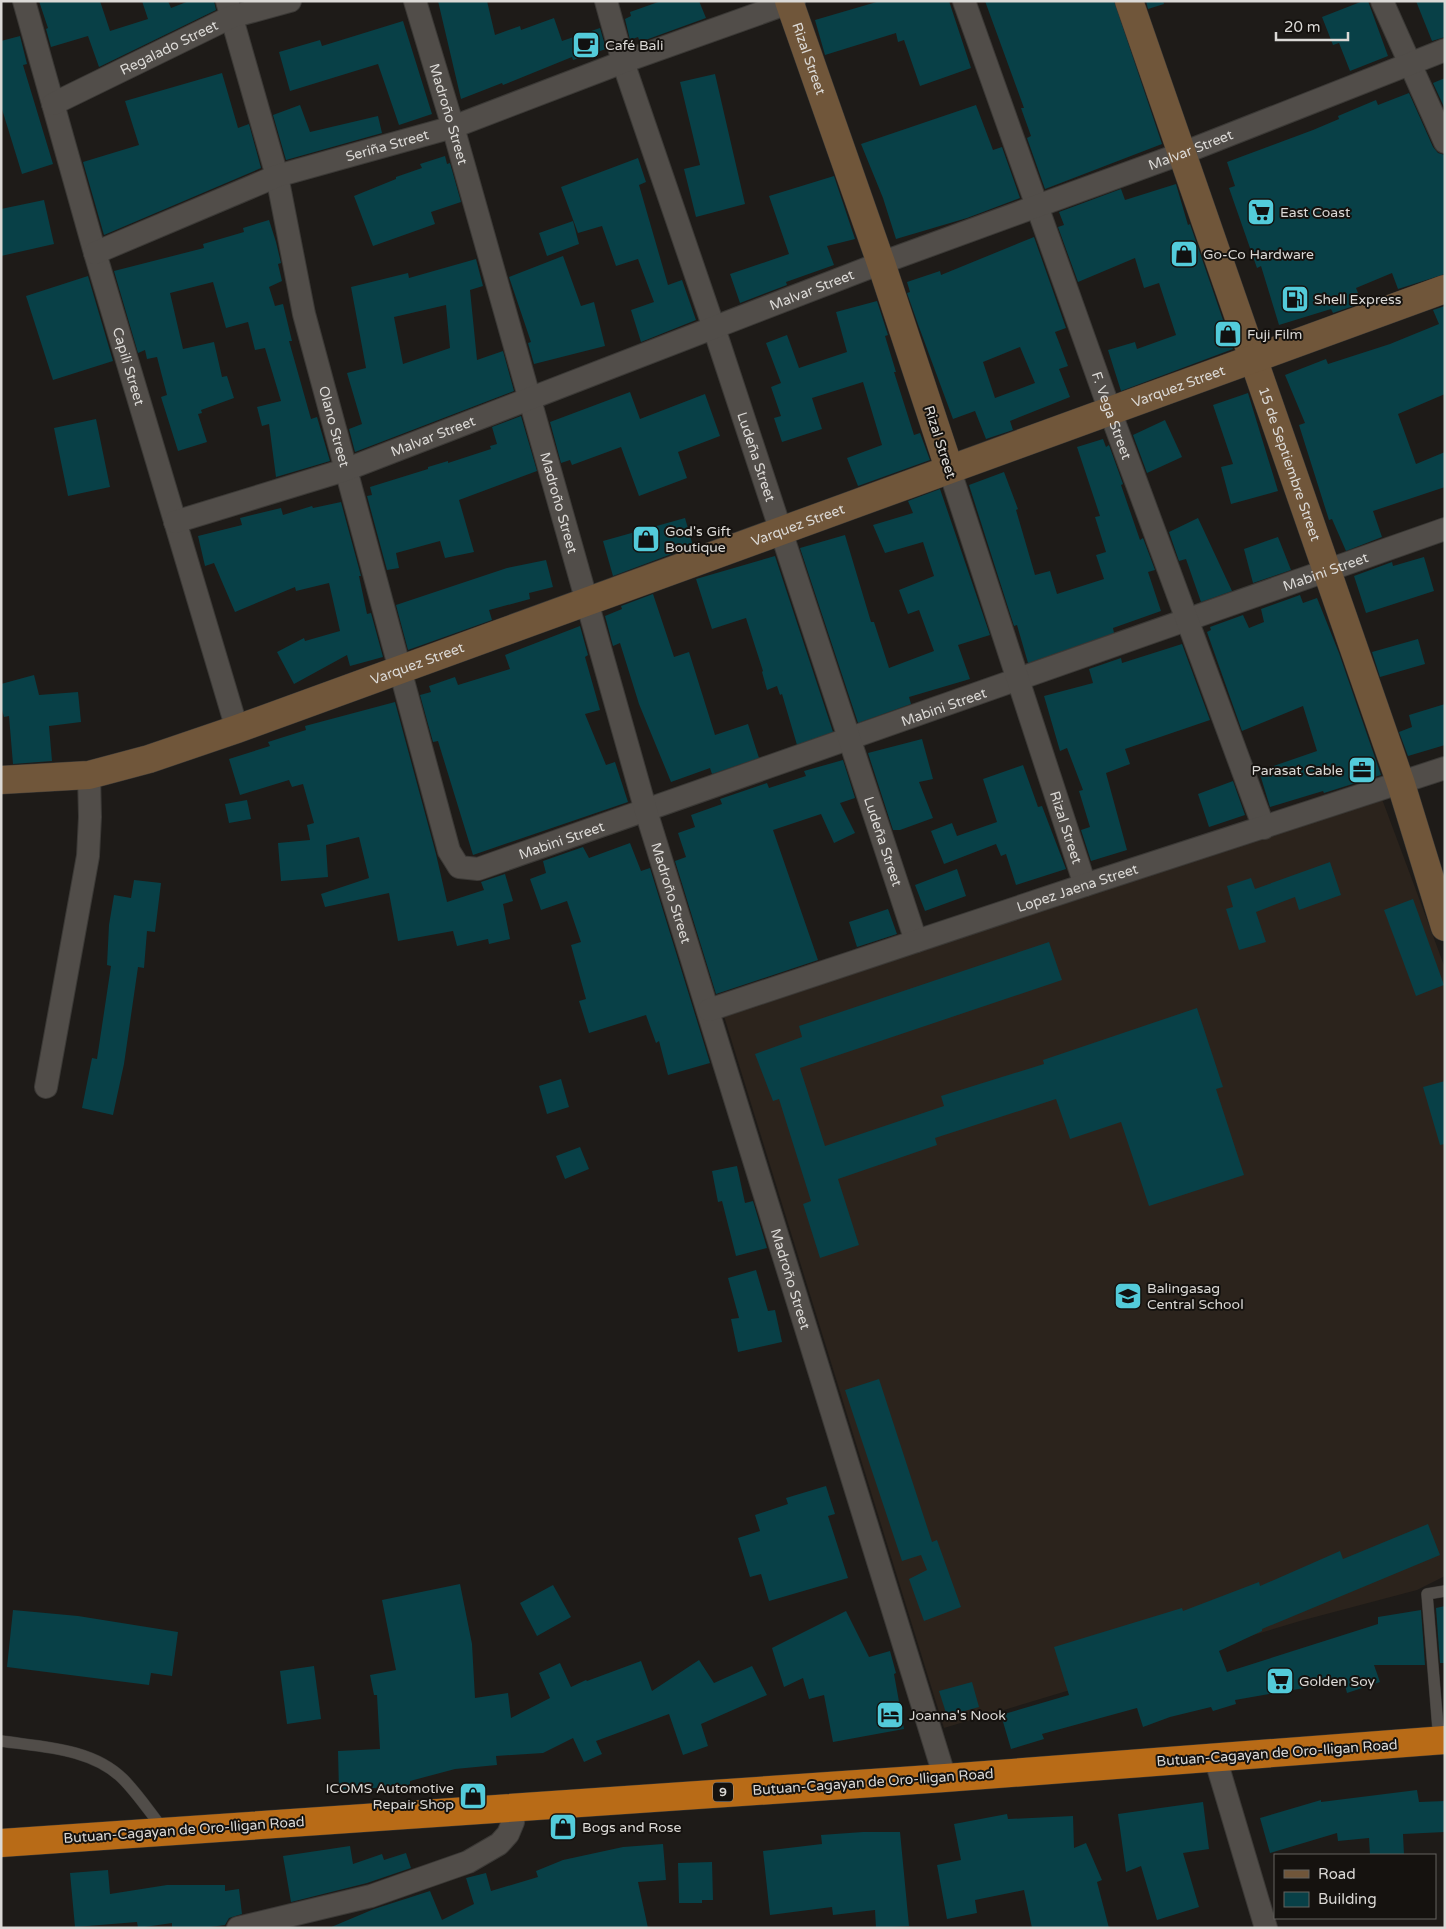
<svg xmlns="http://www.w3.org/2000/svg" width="1446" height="1929" font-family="'Varela Round',sans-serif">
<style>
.built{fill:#2b231c}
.building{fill:#084047;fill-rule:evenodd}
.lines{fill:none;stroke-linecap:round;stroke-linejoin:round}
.lane-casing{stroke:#3b3936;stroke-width:12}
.street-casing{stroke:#3b3936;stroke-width:24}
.secondary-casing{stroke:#3b3936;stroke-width:29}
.highway-casing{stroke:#3b3936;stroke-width:29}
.lane{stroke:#514d49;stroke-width:11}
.street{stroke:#514d49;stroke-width:22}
.secondary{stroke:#70563a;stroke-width:28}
.highway{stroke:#b86b17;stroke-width:28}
.labels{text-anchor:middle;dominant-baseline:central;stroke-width:4;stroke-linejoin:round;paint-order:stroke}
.shield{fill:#15120f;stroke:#a09d9a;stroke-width:1}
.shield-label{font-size:12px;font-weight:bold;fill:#dbd9d6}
.poi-label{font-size:14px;fill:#dbd9d6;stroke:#15120f;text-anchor:start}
.street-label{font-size:14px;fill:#dbd9d6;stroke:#15120f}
</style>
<rect width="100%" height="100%" fill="#1e1b18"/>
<polygon class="built" points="1382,799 1445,968 1445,1576 1417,1590 1300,1621 944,1728 724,1016"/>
<g class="building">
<polygon points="39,1 100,1 110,31 148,19 142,1 168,1 171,8 189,1 214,1 216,10 99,67 88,36 51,47 46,29 48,28"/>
<polygon points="438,1 487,1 495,35 520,26 521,30 554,18 562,41 600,28 606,49 573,60 572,57 503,85 502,83 461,99"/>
<polygon points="661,1 699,1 706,18 640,42 638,37 630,40 625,19 631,16 630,12"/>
<polygon points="880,1 949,1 971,68 920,86 904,40 898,42 896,33 825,55 815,20"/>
<polygon points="985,1 1114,1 1162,144 1045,189 1027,138 1031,136 1021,108 1024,108"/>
<polygon points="1146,1 1163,1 1164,4 1148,9"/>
<polygon points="1363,1 1368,1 1388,56 1350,71 1339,43 1333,45 1322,17"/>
<polygon points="1416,1 1445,1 1445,37 1432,41"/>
<polygon points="403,21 432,114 399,125 378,64 290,91 279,52 320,40 322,46"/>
<polygon points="20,36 27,64 23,65 53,164 22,174 1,106 1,41"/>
<polygon points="222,73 238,128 249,124 261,168 104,235 83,162 139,145 125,101"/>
<polygon points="715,74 745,204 696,217 684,169 700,165 680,82"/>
<polygon points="1445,78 1445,109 1433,83"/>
<polygon points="1409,93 1433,147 1438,153 1445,155 1445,274 1398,289 1392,273 1356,288 1362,303 1333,313 1331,309 1279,325 1261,266 1257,268 1229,188 1235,186 1227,162 1313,130 1339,119 1338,116 1376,100 1378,105"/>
<polygon points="300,105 310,132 378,116 382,133 286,160 273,115"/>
<polygon points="976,105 993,150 1002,147 1020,198 967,218 896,239 883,198 861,144"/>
<polygon points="445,156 447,164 450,163 461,202 431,212 435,224 373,246 354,196 396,179 396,177 422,168 420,164"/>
<polygon points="638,158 646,182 639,185 668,285 682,280 696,320 641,342 631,310 654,302 638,259 616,266 602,226 578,233 561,187"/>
<polygon points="834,176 855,239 827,246 834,265 786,282 787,285 740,303 730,274 789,254 769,196"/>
<polygon points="1176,184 1188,225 1190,224 1233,349 1121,391 1108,350 1135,342 1137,349 1176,335 1159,283 1144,288 1135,258 1078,282 1058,227 1064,225 1059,212 1121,189 1125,200"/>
<polygon points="44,200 54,244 1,256 1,209"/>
<polygon points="269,220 276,242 281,263 278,264 282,281 269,287 275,306 283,304 292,341 289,341 311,419 317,417 330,461 276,477 269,424 262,426 257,407 281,401 265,348 255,350 248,322 226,328 213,282 170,293 183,349 214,342 222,377 227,376 234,398 201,410 202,413 198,414 207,442 178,451 161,397 167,395 157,357 147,359 145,350 138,353 114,271 204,248 203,244 244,232 243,228"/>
<polygon points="573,221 579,244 547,256 539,233"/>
<path d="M 1034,237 L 1066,328 L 1055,332 L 1068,366 L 1059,369 L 1070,397 L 1010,421 L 1013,430 L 986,439 L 975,411 L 953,419 L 919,327 L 907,293 L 910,292 L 907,282 L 940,271 L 941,275 ZM 1020,347 L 1035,383 L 995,398 L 983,362 Z"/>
<polygon points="563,256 581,306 594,302 605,346 534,364 528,343 531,342 509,277"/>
<path d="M 476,259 L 483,286 L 470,290 L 477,360 L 503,351 L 514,391 L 355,452 L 349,429 L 362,424 L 347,373 L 366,368 L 351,287 L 408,273 L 409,278 ZM 446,305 L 450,348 L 403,364 L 394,317 Z"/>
<polygon points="88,276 113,361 53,380 26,296"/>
<polygon points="877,301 888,335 885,336 896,372 894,372 914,435 920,433 930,460 858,486 847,458 882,445 863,382 812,398 822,429 782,442 774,418 781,416 771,387 781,383 766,343 787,335 799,368 847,352 836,312"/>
<polygon points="1445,306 1445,394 1398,414 1416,464 1445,452 1445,487 1373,511 1382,537 1346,551 1332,519 1329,520 1299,425 1305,423 1285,375 1326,359 1328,364 1390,344 1439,324 1433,310"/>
<polygon points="630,392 640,419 705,394 720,436 678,452 687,478 639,496 621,447 572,465 570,460 561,463 550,422"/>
<polygon points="1248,393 1278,491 1231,504 1221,467 1233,464 1213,405"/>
<polygon points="521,416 537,471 459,500 474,552 445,558 440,541 396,553 399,568 387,570 367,496 372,495 370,487 428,469 428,467 448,461 448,463 491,449 490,446 497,444 492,427"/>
<polygon points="96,419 110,487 68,496 54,428"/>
<polygon points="1165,420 1182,457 1147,473 1133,435"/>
<polygon points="1103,439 1106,447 1109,445 1123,484 1121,485 1140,540 1143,538 1155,570 1148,572 1161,611 1113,628 1114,633 1028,663 1017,625 1014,626 969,485 1004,472 1018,509 1016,510 1035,575 1050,571 1057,594 1104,579 1096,555 1106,552 1095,517 1100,516 1077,447"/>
<polygon points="940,489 990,635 958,645 970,679 909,697 911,704 858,723 800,548 845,535 871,622 874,622 889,668 934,651 919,610 908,614 899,590 934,576 923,542 885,553 873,525 913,513 908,501"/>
<polygon points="341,502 361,576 359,576 367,614 371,613 383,657 350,666 347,655 294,684 277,652 304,638 305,641 340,631 329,583 296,591 295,587 235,612 214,563 205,566 198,536 242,525 240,518 281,508 283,515 312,506 313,508"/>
<polygon points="685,518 693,546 613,576 603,541"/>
<polygon points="1198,518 1232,591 1201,602 1186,559 1179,561 1169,532"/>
<polygon points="1278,537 1291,570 1253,583 1244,549"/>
<polygon points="775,556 833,732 797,745 782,694 780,695 777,686 767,690 762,672 763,671 746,618 712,629 696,579"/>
<polygon points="1424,557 1434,591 1366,613 1354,576 1392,562 1393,566"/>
<polygon points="546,560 553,587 529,593 530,599 489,610 492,620 408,650 396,605 507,568"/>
<polygon points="653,594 674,657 689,652 715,735 748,724 759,758 712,774 710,768 671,782 639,704 620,643 613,646 605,616 622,609 621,606"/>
<polygon points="1300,595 1303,603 1317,598 1339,653 1381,775 1324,793 1323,791 1270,807 1259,771 1317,751 1303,706 1242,731 1207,632 1211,630 1210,627 1243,615 1249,628 1264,622 1261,609"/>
<polygon points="580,626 588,655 585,657 600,710 585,714 606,765 615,762 628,802 473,855 438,741 433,742 420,695 431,692 429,686 455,677 458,685 510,669 505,655"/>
<polygon points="1418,639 1425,664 1380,677 1372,652"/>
<polygon points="1182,644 1210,720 1125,749 1130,764 1106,773 1127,850 1091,861 1081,830 1090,827 1079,791 1083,790 1067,748 1060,751 1044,696 1093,683 1089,669 1121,658 1122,663"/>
<polygon points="34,675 39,695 78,692 81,722 49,726 52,761 13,764 9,716 4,717 1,706 1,684"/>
<polygon points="395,702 436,854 447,902 484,890 481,882 505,874 513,901 503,904 510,939 489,944 488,939 457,946 453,931 398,941 389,893 325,907 321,894 369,878 359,837 326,845 328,877 281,881 278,843 310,840 307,825 314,823 303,784 292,787 289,780 240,795 229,759 270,746 268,742 306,730 305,726"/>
<polygon points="1445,704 1445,745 1408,756 1399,732 1412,727 1409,715"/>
<polygon points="922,739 933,779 919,782 933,818 900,830 893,830 868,753"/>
<polygon points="843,760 855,798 840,803 855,833 834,843 821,814 773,830 818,960 716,994 675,861 686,857 678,833 695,827 691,815 722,804 720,799 767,783 769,788 806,776 804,771"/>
<polygon points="1023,765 1038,807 1042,806 1066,869 1016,885 1006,854 1001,856 996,844 944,864 931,831 952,823 957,836 997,822 983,779"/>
<polygon points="1233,781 1245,815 1209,827 1198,794"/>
<polygon points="247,800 251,819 229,823 225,804"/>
<polygon points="630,843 641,871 650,868 710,1063 668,1075 659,1041 656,1043 646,1015 589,1033 579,1001 586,999 571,945 581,942 567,901 541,910 530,879 546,873 543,861 583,847 589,858"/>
<polygon points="1330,862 1341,895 1299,910 1295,897 1256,912 1266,942 1239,950 1226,909 1233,907 1227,886 1251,878 1255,889"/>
<polygon points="957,869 966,896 925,911 915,885"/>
<polygon points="134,880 161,883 155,932 147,931 144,968 138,967 124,1064 113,1115 82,1108 92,1058 97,1059 111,966 107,965 109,925 114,895 131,898"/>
<polygon points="1413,899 1444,985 1416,996 1384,910"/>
<polygon points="888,909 897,934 857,947 849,922"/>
<polygon points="1049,942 1062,980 800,1068 825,1146 944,1106 941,1096 1044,1064 1043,1060 1197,1008 1223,1087 1216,1089 1244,1175 1149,1206 1121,1122 1070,1139 1056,1099 935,1138 937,1145 838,1179 859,1245 820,1258 803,1204 811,1201 779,1099 773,1101 755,1054 802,1037 799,1026"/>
<polygon points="561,1079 569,1107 547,1114 539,1086"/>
<polygon points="1445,1081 1445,1144 1440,1145 1423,1087"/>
<polygon points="580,1147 589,1169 565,1179 556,1156"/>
<polygon points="737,1166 745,1203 753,1201 767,1248 736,1256 722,1201 718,1202 712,1171"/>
<polygon points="756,1270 768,1311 775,1310 782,1342 738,1352 731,1319 739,1318 728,1278"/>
<polygon points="879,1379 932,1542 937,1540 961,1607 924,1621 909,1579 927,1570 921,1555 902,1561 845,1390"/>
<polygon points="826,1486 835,1514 828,1516 848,1578 769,1601 761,1574 750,1577 738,1538 760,1531 755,1515 788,1504 786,1498"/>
<polygon points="1428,1524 1440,1555 1262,1629 1262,1631 1219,1651 1227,1672 1378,1624 1378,1617 1421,1610 1425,1665 1374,1665 1380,1682 1347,1693 1344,1681 1235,1700 1236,1704 1213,1711 1211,1707 1170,1717 1143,1727 1137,1708 1042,1734 1044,1739 1011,1749 1001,1715 1069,1695 1054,1647 1182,1608 1183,1611 1259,1582 1260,1586 1340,1551 1343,1559"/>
<polygon points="460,1584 472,1644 475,1698 508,1693 511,1718 550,1698 539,1673 560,1663 571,1687 586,1680 587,1681 641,1661 652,1691 699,1660 714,1683 752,1666 767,1695 701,1724 708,1746 683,1755 669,1714 596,1741 602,1754 584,1762 573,1738 543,1753 496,1756 497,1765 455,1769 410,1781 410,1786 339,1790 338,1751 380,1749 377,1695 374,1695 370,1675 396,1670 382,1600"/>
<polygon points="553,1585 571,1617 537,1636 520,1603"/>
<polygon points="1445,1606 1445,1663 1440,1663 1436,1608"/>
<polygon points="13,1610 78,1616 178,1632 172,1676 151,1673 149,1685 7,1667"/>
<polygon points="846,1611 869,1657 890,1651 896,1673 894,1674 904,1729 833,1742 824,1695 809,1699 803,1678 784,1687 772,1648"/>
<polygon points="314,1666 321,1719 287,1724 280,1671"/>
<polygon points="972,1682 979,1707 947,1716 939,1691"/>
<polygon points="1417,1790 1419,1802 1445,1801 1445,1832 1403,1834 1404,1855 1370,1855 1369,1838 1338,1841 1337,1833 1270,1853 1260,1818 1321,1800 1321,1802"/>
<polygon points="1203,1802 1209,1849 1183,1853 1199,1907 1157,1920 1141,1866 1126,1872 1118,1814"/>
<polygon points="1007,1814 1008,1819 1073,1816 1074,1848 1086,1843 1102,1880 1097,1882 1109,1928 1032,1928 1024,1890 975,1900 977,1913 947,1919 937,1865 961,1860 954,1824"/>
<polygon points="863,1832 900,1832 909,1926 876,1928 875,1910 833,1915 832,1907 770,1915 763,1851 822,1844 821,1835"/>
<polygon points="663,1844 666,1880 638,1882 648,1928 329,1928 374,1909 430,1891 442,1920 474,1904 466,1878 486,1873 491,1891 538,1877 536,1871 563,1860 623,1847"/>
<polygon points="350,1846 353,1864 382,1854 384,1860 406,1853 411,1868 367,1883 291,1902 283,1856"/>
<polygon points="712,1862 713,1900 702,1900 702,1903 679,1903 678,1863"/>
<polygon points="108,1870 110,1894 167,1885 225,1885 225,1891 239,1889 242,1914 229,1918 225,1925 203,1928 172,1928 172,1923 138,1928 137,1922 75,1927 70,1873"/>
</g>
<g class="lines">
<g class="lane-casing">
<g id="lane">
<path d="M 1,1741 C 42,1747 92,1748 123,1779 C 138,1794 151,1814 164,1830"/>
<polyline points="1439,1741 1427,1594 1445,1591"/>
</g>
</g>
<g class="street-casing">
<g id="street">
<path id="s1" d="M 24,1 L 95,253 L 237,729"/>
<path id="s2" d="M 227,1 L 277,176 L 304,314 L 449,851 L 459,867 L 478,869 C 801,758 1123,644 1445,529"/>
<path id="s3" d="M 415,1 L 453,127 L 646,811 L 945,1778"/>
<path id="s4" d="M 606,1 L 623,62 L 714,328 L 916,941"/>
<path id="s5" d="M 964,1 L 1110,411 L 1264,828"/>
<polyline points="1382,1 1445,142"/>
<path id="s6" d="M 53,104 L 231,17 L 290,1"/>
<path id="s7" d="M 95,253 L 277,176 L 453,127 L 623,62 L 794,1"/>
<path id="s8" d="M 949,468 L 1085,885"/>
<path id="s9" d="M 175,522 L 345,470 L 881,263 L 1183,153 L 1445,50"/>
<path id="s10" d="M 709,1010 L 1085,885 L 1445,768"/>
<polyline points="46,1087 88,856 90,817 89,775"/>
<polyline points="1215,1757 1266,1928"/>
<polyline points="238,1928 371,1896 468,1862 499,1844 508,1834 513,1822 515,1806"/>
</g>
</g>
<g class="secondary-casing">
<g id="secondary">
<path id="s11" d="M 789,1 L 881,263 L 949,468"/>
<path id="s12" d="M 1129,1 L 1401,784 L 1445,927"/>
<path id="s13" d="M 1,780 L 89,775 L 149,759 L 237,729 L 1445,289"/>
</g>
</g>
<g class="highway-casing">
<polyline id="highway" points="1,1843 945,1778 1445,1740"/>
</g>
<use href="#lane" class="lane"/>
<use href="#street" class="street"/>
<use href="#secondary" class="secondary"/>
<use href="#highway" class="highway"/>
</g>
<defs>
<g id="cafe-square" transform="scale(1.4375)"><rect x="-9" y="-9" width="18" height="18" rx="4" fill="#53cbda" stroke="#15120f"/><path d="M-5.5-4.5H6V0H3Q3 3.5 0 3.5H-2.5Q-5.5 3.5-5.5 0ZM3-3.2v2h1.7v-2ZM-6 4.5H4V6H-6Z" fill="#111"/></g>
<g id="supermarket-square" transform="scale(1.4375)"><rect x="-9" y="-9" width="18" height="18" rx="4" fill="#53cbda" stroke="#15120f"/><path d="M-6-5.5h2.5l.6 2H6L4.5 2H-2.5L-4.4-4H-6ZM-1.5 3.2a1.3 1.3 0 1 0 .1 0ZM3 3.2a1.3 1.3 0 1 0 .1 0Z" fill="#111"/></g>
<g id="shop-square" transform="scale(1.4375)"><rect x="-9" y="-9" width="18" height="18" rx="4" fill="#53cbda" stroke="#15120f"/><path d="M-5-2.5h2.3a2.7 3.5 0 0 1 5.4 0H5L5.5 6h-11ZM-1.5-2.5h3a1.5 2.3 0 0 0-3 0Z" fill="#111"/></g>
<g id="fuel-square" transform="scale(1.4375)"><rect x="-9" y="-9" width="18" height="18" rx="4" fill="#53cbda" stroke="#15120f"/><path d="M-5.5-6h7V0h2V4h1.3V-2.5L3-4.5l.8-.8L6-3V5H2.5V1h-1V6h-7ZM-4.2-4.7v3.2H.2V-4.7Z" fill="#111"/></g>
<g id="office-square" transform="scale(1.4375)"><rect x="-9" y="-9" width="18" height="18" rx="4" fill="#53cbda" stroke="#15120f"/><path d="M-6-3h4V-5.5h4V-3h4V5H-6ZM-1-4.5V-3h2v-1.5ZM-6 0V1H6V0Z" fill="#111"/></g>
<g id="school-square" transform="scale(1.4375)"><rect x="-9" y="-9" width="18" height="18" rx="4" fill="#53cbda" stroke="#15120f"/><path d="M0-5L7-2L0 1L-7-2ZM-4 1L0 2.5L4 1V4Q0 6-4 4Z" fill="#111"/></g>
<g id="hotel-square" transform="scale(1.4375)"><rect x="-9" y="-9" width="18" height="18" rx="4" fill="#53cbda" stroke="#15120f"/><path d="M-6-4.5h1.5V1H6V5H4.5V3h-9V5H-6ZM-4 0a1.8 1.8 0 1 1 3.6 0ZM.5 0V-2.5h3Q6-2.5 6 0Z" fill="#111"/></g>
</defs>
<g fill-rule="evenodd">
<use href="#cafe-square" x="586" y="45"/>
<use href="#supermarket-square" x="1261" y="212"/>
<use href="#shop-square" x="1184" y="254"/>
<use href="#fuel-square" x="1295" y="299"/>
<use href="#shop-square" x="1228" y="334"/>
<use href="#shop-square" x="646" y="539"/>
<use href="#office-square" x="1362" y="770"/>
<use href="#school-square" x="1128" y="1296"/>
<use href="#supermarket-square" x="1280" y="1681"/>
<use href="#hotel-square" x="890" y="1715"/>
<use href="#shop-square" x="473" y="1796"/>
<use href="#shop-square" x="563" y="1827"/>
</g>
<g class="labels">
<rect class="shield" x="713" y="1782.5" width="20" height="19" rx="4"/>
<g class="shield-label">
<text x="723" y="1792">9</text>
</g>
<g class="poi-label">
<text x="605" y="45">Café Bali</text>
<text x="1280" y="212">East Coast</text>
<text x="1203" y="254">Go-Co Hardware</text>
<text x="1314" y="299">Shell Express</text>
<text x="1247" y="334">Fuji Film</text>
<text x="665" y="531">God's Gift<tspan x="665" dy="16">Boutique</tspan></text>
<text x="1343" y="770" text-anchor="end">Parasat Cable</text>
<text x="1147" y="1288">Balingasag<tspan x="1147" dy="16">Central School</tspan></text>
<text x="1299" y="1681">Golden Soy</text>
<text x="909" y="1715">Joanna's Nook</text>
<text x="454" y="1788" text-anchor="end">ICOMS Automotive<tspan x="454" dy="16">Repair Shop</tspan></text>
<text x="582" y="1827">Bogs and Rose</text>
</g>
<g class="street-label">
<text stroke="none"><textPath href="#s6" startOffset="129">Regalado Street</textPath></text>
<text stroke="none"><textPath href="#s11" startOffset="61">Rizal Street</textPath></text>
<text stroke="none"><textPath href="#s3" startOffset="118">Madroño Street</textPath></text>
<text stroke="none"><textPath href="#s7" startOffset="312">Seriña Street</textPath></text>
<text stroke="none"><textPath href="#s9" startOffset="1082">Malvar Street</textPath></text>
<text stroke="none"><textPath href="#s9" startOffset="678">Malvar Street</textPath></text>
<text stroke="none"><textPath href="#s1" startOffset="380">Capili Street</textPath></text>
<text stroke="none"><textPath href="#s13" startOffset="1245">Varquez Street</textPath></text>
<text stroke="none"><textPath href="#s5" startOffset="440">F. Vega Street</textPath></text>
<text stroke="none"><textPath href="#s2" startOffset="439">Olano Street</textPath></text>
<text stroke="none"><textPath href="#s9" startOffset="272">Malvar Street</textPath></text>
<text transform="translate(940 442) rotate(72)">Rizal Street</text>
<text stroke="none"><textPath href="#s4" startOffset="480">Ludeña Street</textPath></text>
<text stroke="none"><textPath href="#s12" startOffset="490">15 de Septiembre Street</textPath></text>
<text stroke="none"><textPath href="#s3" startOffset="522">Madroño Street</textPath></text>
<text stroke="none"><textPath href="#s13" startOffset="840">Varquez Street</textPath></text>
<text stroke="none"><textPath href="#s2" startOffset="1815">Mabini Street</textPath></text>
<text stroke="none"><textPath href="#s13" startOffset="435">Varquez Street</textPath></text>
<text stroke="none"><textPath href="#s2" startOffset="1410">Mabini Street</textPath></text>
<text stroke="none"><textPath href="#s8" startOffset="378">Rizal Street</textPath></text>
<text stroke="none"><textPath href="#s2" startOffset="1005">Mabini Street</textPath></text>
<text stroke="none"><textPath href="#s4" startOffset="885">Ludeña Street</textPath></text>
<text stroke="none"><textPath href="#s10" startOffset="388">Lopez Jaena Street</textPath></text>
<text stroke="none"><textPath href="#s3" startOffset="928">Madroño Street</textPath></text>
<text stroke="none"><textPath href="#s3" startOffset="1332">Madroño Street</textPath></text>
<text transform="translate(1277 1753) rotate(-4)">Butuan-Cagayan de Oro-Iligan Road</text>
<text transform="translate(873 1782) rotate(-4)">Butuan-Cagayan de Oro-Iligan Road</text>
<text transform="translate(184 1830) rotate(-4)">Butuan-Cagayan de Oro-Iligan Road</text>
</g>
</g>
<rect width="1446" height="1929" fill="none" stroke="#dbd9d6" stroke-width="5"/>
<rect x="1274" y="1854" width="162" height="65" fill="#15120f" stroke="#64625f"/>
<rect x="1284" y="1870" width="25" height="8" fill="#70563a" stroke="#64625f"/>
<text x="1318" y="1879" font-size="15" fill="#dbd9d6">Road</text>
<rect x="1284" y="1892" width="25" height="15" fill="#084047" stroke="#64625f"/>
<text x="1318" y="1904" font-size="15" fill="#dbd9d6">Building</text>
<path d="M1276 32v8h72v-8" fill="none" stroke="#dbd9d6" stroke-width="2.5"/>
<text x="1284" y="32" font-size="15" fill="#dbd9d6" stroke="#15120f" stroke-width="4" paint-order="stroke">20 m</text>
</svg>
